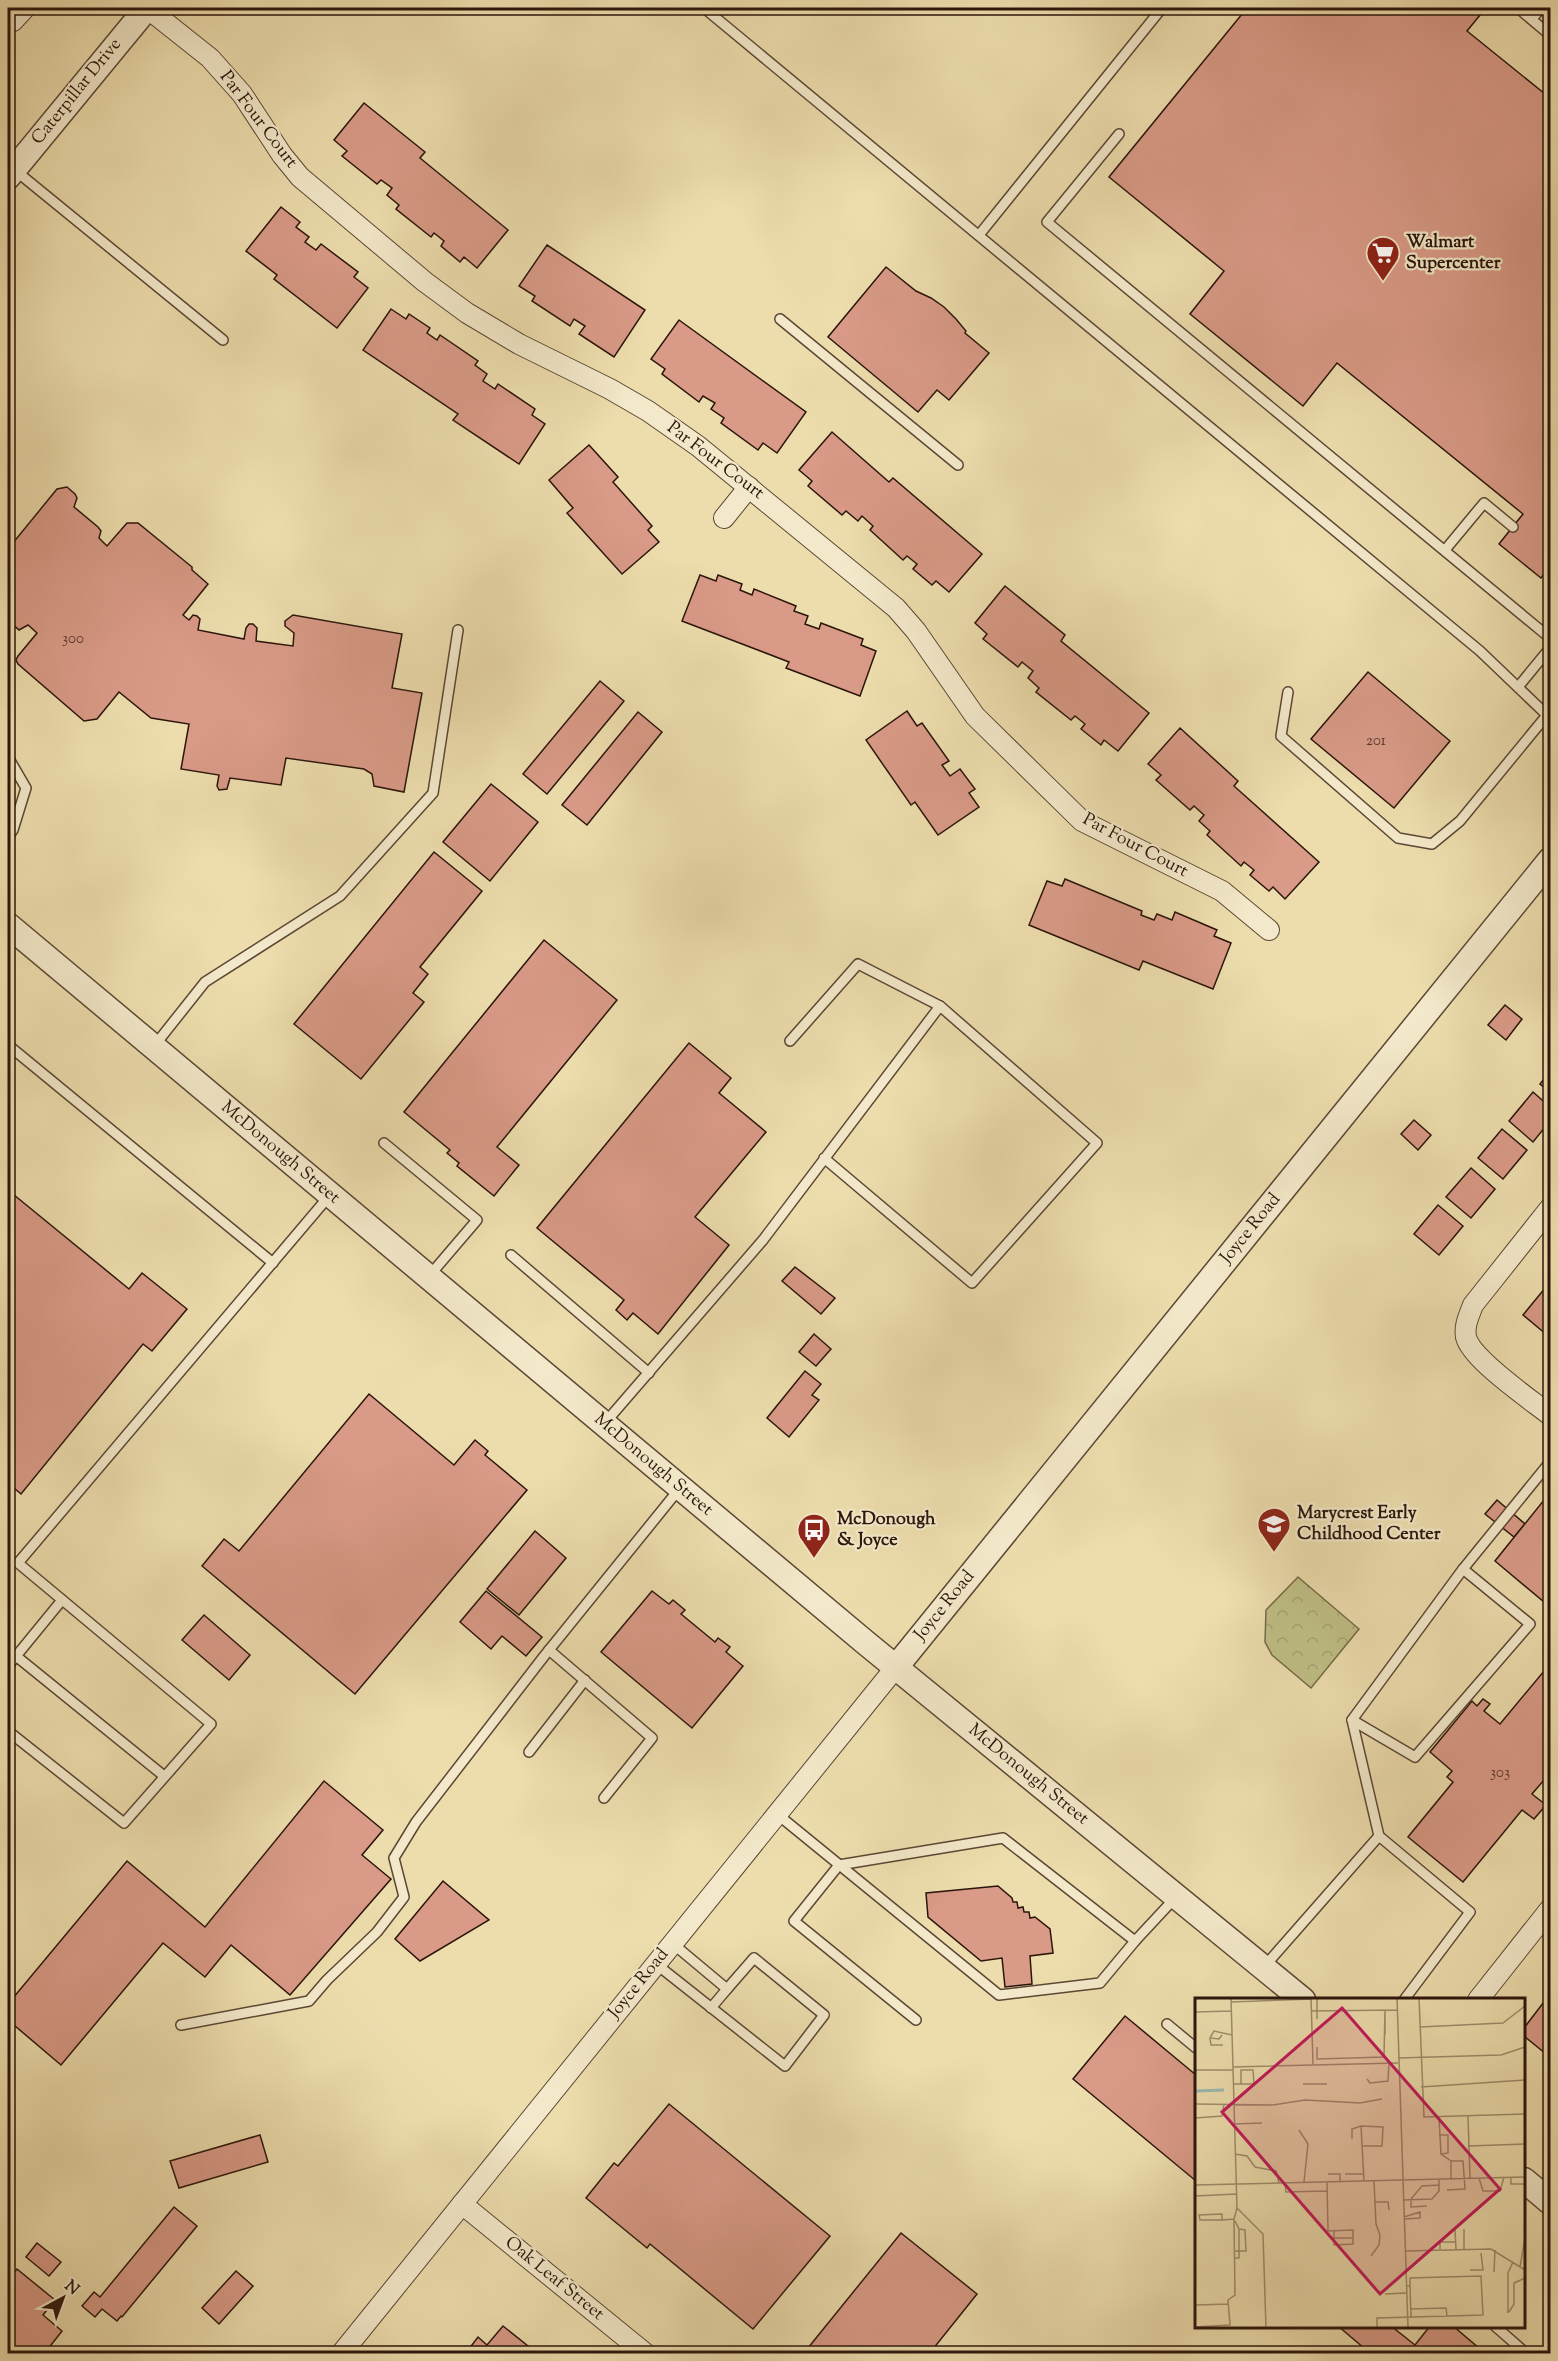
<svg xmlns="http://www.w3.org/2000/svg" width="1558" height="2361" font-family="'Sorts Mill Goudy',serif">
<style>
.park{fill:url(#park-crowns);stroke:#756a48;stroke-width:1.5}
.building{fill:#d99a87;stroke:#2b150b;stroke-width:1.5}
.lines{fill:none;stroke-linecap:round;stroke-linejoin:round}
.service-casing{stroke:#5c4734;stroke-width:12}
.minor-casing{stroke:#5c4734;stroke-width:22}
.tertiary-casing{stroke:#5c4734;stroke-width:27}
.service{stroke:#f3e9ca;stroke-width:9}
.minor{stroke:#f3e9ca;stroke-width:20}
.tertiary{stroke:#f3e9ca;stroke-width:24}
.labels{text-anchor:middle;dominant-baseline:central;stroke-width:4.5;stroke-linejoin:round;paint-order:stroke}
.number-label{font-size:15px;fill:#56362a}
.street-label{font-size:18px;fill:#2b150b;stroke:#f3e9ca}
.poi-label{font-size:18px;font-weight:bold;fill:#2b150b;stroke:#f3e9ca;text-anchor:start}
.inset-river{fill:none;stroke:#9cbab3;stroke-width:3}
.inset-road{fill:none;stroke:#9f8d6c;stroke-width:1.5}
.view{fill:#c2185b;fill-opacity:0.15;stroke:#c2185b;stroke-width:3}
.inset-edge{fill:none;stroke:#2b150b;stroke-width:3}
</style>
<defs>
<pattern id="park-crowns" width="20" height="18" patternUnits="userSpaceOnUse" patternTransform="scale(1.5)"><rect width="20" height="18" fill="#bfbf85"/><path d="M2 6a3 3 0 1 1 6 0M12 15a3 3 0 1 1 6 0" fill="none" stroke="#a4a372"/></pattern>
</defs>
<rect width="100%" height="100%" fill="#edddad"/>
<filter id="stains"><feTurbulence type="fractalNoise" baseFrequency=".00333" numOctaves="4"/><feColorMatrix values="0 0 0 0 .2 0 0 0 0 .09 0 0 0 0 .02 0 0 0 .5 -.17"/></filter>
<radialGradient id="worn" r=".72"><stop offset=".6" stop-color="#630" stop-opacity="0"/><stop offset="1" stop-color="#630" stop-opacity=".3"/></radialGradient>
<polygon class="park" points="1298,1577 1359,1629 1311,1688 1272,1655 1265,1642 1266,1610"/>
<g class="building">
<polygon points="1247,8 1471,8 1480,15 1467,31 1550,98 1550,567 1541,578 1499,544 1523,514 1337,363 1303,406 1190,314 1224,271 1109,177"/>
<polygon points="364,103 425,152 420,158 508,230 477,268 464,257 460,262 441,246 444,241 434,233 431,237 396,209 399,205 387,195 392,188 381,180 377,184 342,156 347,151 334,140"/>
<polygon points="281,207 300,222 296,227 309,237 305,242 316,250 321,244 358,272 354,277 368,288 337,328 274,279 277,275 246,251"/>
<polygon points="547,245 645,310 614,357 579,334 585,326 574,319 570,326 532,301 535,296 519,286"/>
<polygon points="886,267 916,291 931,298 944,307 956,319 966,331 965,333 989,353 949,400 937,390 918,412 828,337"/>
<polygon points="391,309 406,319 409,314 430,328 427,333 437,340 440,335 478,361 475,365 487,374 483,381 495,389 498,384 535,409 532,415 545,424 519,464 453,420 458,414 363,350"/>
<polygon points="679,320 806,412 777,453 763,443 758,450 721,423 724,418 711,409 715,403 703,396 699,402 662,374 665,369 651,359"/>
<polygon points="832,432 889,482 893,478 982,554 949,592 936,581 932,585 913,569 917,564 907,556 903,560 870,530 873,526 862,516 858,521 846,511 842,515 808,486 812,481 799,470"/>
<polygon points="589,445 618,477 613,482 652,526 648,530 659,542 622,574 567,513 573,508 549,480"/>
<polygon points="67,487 75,494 77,498 74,507 98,527 101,531 99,538 107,546 127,523 138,523 192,567 192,570 208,584 183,615 189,620 193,615 197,616 200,619 198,630 244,639 246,628 249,624 253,624 257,628 256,641 293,646 294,633 285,626 285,621 293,615 402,634 392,688 422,693 404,792 374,786 372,774 364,769 286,758 281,785 230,778 227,789 219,790 217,786 219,775 181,769 189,724 151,718 119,692 97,719 84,721 18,664 16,660 18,656 37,633 28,625 19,630 8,620 8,549 57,489"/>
<polygon points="700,575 716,581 718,575 742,584 740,590 752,595 754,589 796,606 794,611 808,616 805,624 819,629 821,623 863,639 861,645 876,651 860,696 786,668 789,662 682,621"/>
<polygon points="1005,586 1065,635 1061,641 1149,713 1118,751 1104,740 1101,745 1081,729 1085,724 1075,716 1071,720 1036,692 1039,688 1028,678 1033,671 1022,662 1018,667 983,639 987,634 975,623"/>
<polygon points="1368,672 1450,741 1394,808 1311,739"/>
<polygon points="600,681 624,701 547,794 523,774"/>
<polygon points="907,711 917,726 922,723 949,761 942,765 950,776 960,769 975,789 969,793 979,807 938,835 915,802 911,805 866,740"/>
<polygon points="638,712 662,732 587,825 562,805"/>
<polygon points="1180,728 1238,781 1234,786 1319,862 1285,899 1273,887 1269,891 1250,875 1254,870 1244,862 1241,866 1207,835 1210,831 1199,821 1204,815 1194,806 1190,810 1156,780 1161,775 1148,764"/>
<polygon points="491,784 538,822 490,881 443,842"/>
<polygon points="434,852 482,891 420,967 428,974 413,993 424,1002 361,1079 294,1024"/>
<polygon points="1065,879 1142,911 1141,915 1154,920 1157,914 1172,920 1175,912 1217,930 1214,936 1231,943 1213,989 1143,961 1139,970 1029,925 1047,881 1062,886"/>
<polygon points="544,940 617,1000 497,1147 519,1165 494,1196 457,1166 459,1163 447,1153 450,1150 404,1112"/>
<polygon points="1505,1005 1522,1019 1506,1040 1488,1025"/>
<polygon points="689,1043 731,1078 719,1093 766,1132 695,1217 729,1245 658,1334 633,1313 627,1320 616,1310 624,1300 537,1228"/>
<polygon points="1550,1071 1550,1092 1540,1084"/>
<polygon points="1533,1092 1550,1107 1550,1121 1533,1142 1509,1121"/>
<polygon points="1414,1120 1431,1135 1418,1150 1401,1134"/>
<polygon points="1502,1129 1527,1150 1503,1179 1478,1158"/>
<polygon points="1471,1168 1495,1189 1471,1218 1446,1197"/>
<polygon points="8,1190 129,1289 142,1273 187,1309 152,1351 143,1344 21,1494 8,1483"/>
<polygon points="1438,1205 1463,1226 1439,1255 1414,1234"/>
<polygon points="795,1267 835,1298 821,1314 782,1281"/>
<polygon points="1550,1282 1550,1331 1547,1335 1523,1315"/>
<polygon points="814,1334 831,1349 816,1366 799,1352"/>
<polygon points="805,1371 821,1384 812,1395 819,1400 789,1437 767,1418"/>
<polygon points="369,1394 454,1465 475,1440 488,1451 485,1455 527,1490 355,1694 202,1566 224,1539 239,1551"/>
<polygon points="1497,1500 1525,1524 1514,1537 1485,1514"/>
<polygon points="1544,1500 1550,1506 1550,1607 1495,1561"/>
<polygon points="535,1531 566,1558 519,1615 487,1589"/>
<polygon points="486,1591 542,1637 526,1656 502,1636 491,1649 460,1622"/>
<polygon points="652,1591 669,1604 673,1600 685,1610 681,1614 715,1642 718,1638 730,1647 726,1652 743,1666 692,1728 601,1652"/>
<polygon points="204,1615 250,1655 229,1680 182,1640"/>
<polygon points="1549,1665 1550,1666 1550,1776 1546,1782 1544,1780 1532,1794 1546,1805 1534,1819 1522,1810 1463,1882 1408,1837 1453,1782 1447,1777 1452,1771 1430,1752 1472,1701 1477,1706 1483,1699 1490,1704 1484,1711 1500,1724"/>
<polygon points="324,1781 383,1830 362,1855 391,1879 290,1995 231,1945 205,1977 163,1943 61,2065 8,2020 8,2004 127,1861 205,1927"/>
<polygon points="443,1881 489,1920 420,1961 395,1939"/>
<polygon points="998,1886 1012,1898 1013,1902 1017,1902 1018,1908 1023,1907 1024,1912 1029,1912 1030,1918 1035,1917 1050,1929 1053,1953 1030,1956 1032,1984 1005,1987 1002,1958 981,1961 928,1917 926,1893"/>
<polygon points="1550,1994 1550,2048 1546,2054 1524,2036 1524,2028"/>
<polygon points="1125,2016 1196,2075 1196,2181 1073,2079"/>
<polygon points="669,2104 830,2236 753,2329 650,2244 647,2248 586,2198 614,2163 618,2166"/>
<polygon points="260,2135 268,2162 179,2188 170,2161"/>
<polygon points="174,2207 197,2226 122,2317 121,2316 117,2321 102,2309 95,2317 82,2306 94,2292 100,2297"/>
<polygon points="901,2233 977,2294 929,2354 815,2354 808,2348"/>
<polygon points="37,2243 61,2262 49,2276 26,2257"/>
<polygon points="17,2269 55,2300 43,2315 62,2331 44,2354 19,2354 8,2344 8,2280"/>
<polygon points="236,2271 253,2286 219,2324 202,2308"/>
<polygon points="503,2326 538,2354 465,2354 478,2337 487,2345"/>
<polygon points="1338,2326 1391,2326 1415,2345 1430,2326 1453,2326 1486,2354 1371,2354"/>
</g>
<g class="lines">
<g class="service-casing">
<g id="service">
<polyline points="704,8 1480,651 1550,718"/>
<polyline points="1518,8 1550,35"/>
<polyline points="1532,19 1541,8"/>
<polyline points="1119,134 1047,222 1550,638"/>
<polyline points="16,171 223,340"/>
<polyline points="979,235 1162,8"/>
<polyline points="780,319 958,465"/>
<polyline points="1445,550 1484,503 1513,527"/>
<polyline points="1518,687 1550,648"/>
<polyline points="1288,692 1281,736 1398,838 1432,844 1460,821 1547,715"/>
<polyline points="8,757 26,788 13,830 8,837"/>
<polyline points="790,1041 858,964 940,1006"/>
<polyline points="8,1045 273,1263"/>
<polyline points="155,1045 205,982 340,896 433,793 458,630"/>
<polyline points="384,1143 477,1220 430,1275"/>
<polyline points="511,1255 649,1373"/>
<polyline points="604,1424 763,1240 940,1006 1097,1143 972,1283 824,1158"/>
<polyline points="549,1650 652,1738 604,1798"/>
<polyline points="16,1656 164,1776"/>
<polyline points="8,1666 62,1600"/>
<polyline points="1352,1720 1415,1757 1530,1624 1463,1569"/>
<polyline points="8,1731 124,1823 211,1724 18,1563 330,1195"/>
<polyline points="529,1752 585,1680"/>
<polyline points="777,1814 999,1995 1100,1983 1135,1941 1175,1898"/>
<polyline points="1379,1836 1352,1720 1463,1569 1550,1462"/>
<polyline points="656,1964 785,2066 824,2015 754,1958 727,1989 672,1943"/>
<polyline points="1264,1967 1379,1836 1470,1912 1404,2000"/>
<polyline points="711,2008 727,1989"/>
<polyline points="916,2020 794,1921 839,1865 1003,1838 1135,1941"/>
<polyline points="1167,2024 1196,2048"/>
<polyline points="181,2025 309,2001 327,1980 377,1932 404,1897 394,1858 416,1822 545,1655 680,1488"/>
<polyline points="1495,2326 1527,2354"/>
</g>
</g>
<g class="minor-casing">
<g id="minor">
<polyline points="147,8 210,58 242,94 282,155 300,177 425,282 467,313 519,344 610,389 648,411 698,446 896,608 916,631 975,716 1082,821 1222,891 1269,930"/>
<polyline points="8,23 13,21 25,8"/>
<polyline points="724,518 749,487"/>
<path d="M 1550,1208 L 1473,1305 C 1469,1316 1464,1325 1466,1337 C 1471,1359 1531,1400 1550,1415"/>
<polyline points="1478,2000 1550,1909"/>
<polyline points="462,2204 646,2354"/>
<polyline points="341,2354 896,1667"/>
</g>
</g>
<g class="tertiary-casing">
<g id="tertiary">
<polyline points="8,177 147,8"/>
<polyline points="8,925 866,1643 1303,2000"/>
<polyline points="896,1667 1550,860"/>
<polyline points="1524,2180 1550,2202"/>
</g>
</g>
<use href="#service" class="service"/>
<use href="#minor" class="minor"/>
<use href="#tertiary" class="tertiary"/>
</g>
<defs>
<g id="supermarket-pin" transform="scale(1.725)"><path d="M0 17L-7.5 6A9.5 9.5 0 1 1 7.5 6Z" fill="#8f2418" stroke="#f3e9ca"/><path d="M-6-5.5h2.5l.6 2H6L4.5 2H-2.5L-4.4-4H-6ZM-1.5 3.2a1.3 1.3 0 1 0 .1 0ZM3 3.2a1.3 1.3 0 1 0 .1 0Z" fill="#fff"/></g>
<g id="school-pin" transform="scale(1.725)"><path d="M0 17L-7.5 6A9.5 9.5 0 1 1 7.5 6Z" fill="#8f2418" stroke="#f3e9ca"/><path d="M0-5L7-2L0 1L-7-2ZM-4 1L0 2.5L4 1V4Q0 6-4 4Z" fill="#fff"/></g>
<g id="bus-pin" transform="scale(1.725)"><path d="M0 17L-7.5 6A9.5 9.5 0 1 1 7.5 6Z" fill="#8f2418" stroke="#f3e9ca"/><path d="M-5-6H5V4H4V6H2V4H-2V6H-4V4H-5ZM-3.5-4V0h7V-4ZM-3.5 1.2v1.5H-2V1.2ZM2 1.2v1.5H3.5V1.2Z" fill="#fff"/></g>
</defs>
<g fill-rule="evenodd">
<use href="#supermarket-pin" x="1383" y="253"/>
<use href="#school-pin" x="1274" y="1524"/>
<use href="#bus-pin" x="814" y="1530"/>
</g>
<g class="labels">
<g class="number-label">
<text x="73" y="639">300</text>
<text x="1376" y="741">201</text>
<text x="1500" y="1773">303</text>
</g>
<g class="street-label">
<text transform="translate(77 92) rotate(-51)">Caterpillar Drive</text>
<text transform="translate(258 120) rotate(53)">Par Four Court</text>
<text transform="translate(715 461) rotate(37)">Par Four Court</text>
<text transform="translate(1135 846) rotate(28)">Par Four Court</text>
<text transform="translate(280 1153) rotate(40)">McDonough Street</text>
<text transform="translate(1251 1229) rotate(-51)">Joyce Road</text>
<text transform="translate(653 1465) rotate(40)">McDonough Street</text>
<text transform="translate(945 1606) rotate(-51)">Joyce Road</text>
<text transform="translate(1028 1775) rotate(39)">McDonough Street</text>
<text transform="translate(639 1984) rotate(-51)">Joyce Road</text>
<text transform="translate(554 2279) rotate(39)">Oak Leaf Street</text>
</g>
<g class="poi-label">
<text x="1406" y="243">Walmart<tspan x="1406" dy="21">Supercenter</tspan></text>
<text x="1297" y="1514">Marycrest Early<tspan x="1297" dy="21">Childhood Center</tspan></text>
<text x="837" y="1520">McDonough<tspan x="837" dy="21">&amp; Joyce</tspan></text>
</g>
</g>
<g transform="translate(1195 1998)">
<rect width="330" height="330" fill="#edddad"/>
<path class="inset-river" d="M 0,93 L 29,92"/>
<path class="inset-road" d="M 36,0 L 42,210 L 68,236 L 71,330M 116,0 L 118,66M 122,0 L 122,21M 202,0 L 213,330M 224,0 L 229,119 L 330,116M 36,4 L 116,1M 116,13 L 202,12M 0,14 L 36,13M 190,16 L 190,37M 225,29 L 308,25 L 330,8M 27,37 L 24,41 L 15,40 L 19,33 L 37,37M 15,40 L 16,47 L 28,47M 122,49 L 122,61 L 189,59 L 190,12M 203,60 L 306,57 L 330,49M 38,69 L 203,65M 0,72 L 38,72M 172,81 L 175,85 L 193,83 L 194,65M 38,86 L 59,86 L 58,72 L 46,72 L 46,86M 108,86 L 132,86M 226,89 L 330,82M 0,106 L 78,107 L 110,102 L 165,105 L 187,101M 273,118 L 275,180M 244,119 L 246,156 L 256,163M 0,120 L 27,118 L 29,106M 39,126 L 67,125M 104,132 L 113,146 L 109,184M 244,137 L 253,137 L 253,155 L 246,156M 157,141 L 157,131 L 166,128M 168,148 L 187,148 L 188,129 L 166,128 L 169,183M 273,148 L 330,146M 40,156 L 52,158 L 60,169 L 81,173 L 84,185M 133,176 L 145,176 L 145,184M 150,176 L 169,176M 316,179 L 316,186 L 330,186M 284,180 L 288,193 L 305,193 L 309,179M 132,184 L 133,233 L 158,232 L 158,246 L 139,247 L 139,233M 90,185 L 91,194 L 132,193M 0,187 L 330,179M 252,192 L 270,191 L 268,163 L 256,163 L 256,181M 0,198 L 41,196M 216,201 L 227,188 L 244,187M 216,201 L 216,209 L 232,208M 208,202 L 237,201 L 244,193 L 244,181M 179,204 L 193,204 L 194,212M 209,221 L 225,220 L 225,214 L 209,219M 27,222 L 27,216 L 4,217 L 5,222 L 27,222 L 39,221 L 42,210M 269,231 L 269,251M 260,232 L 261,251M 139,240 L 158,240M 245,251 L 245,244 L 260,244M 39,253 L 44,253 L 44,231 L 40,223M 210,253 L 296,251 L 330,272M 176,258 L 184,247 L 185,237 L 181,226 L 179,183M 39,260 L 44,260 L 44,253 L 51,253 L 50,232 L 44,231M 325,269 L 330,240M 275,272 L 288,272 L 286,255M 299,274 L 300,252M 215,288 L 216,319M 190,296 L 211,295M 0,307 L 34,306M 215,311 L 251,310 L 252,318M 314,314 L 319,306 L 319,285 L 330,280M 313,315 L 313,275 L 318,264M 0,329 L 35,327 L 33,302 L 40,297 L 39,221M 182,330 L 182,320 L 288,317 L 286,278 L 215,280 L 215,288 L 211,288"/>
<path class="view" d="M 147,10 L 305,191 L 185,296 L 27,114 Z"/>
<rect width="330" height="330" class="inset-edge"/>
</g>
<rect width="1558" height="2361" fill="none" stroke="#edddad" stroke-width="30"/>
<rect x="9" y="9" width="1540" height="2343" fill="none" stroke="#2b150b" stroke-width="3"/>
<rect x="15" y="15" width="1528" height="2331" fill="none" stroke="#2b150b" stroke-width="1.5"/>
<g transform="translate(63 2298) rotate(41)" stroke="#f3e9ca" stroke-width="4.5" paint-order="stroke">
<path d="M0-4.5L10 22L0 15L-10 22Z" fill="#2b150b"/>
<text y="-9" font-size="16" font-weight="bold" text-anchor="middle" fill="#2b150b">N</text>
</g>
<rect width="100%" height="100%" filter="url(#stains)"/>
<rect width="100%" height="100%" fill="url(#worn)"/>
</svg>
